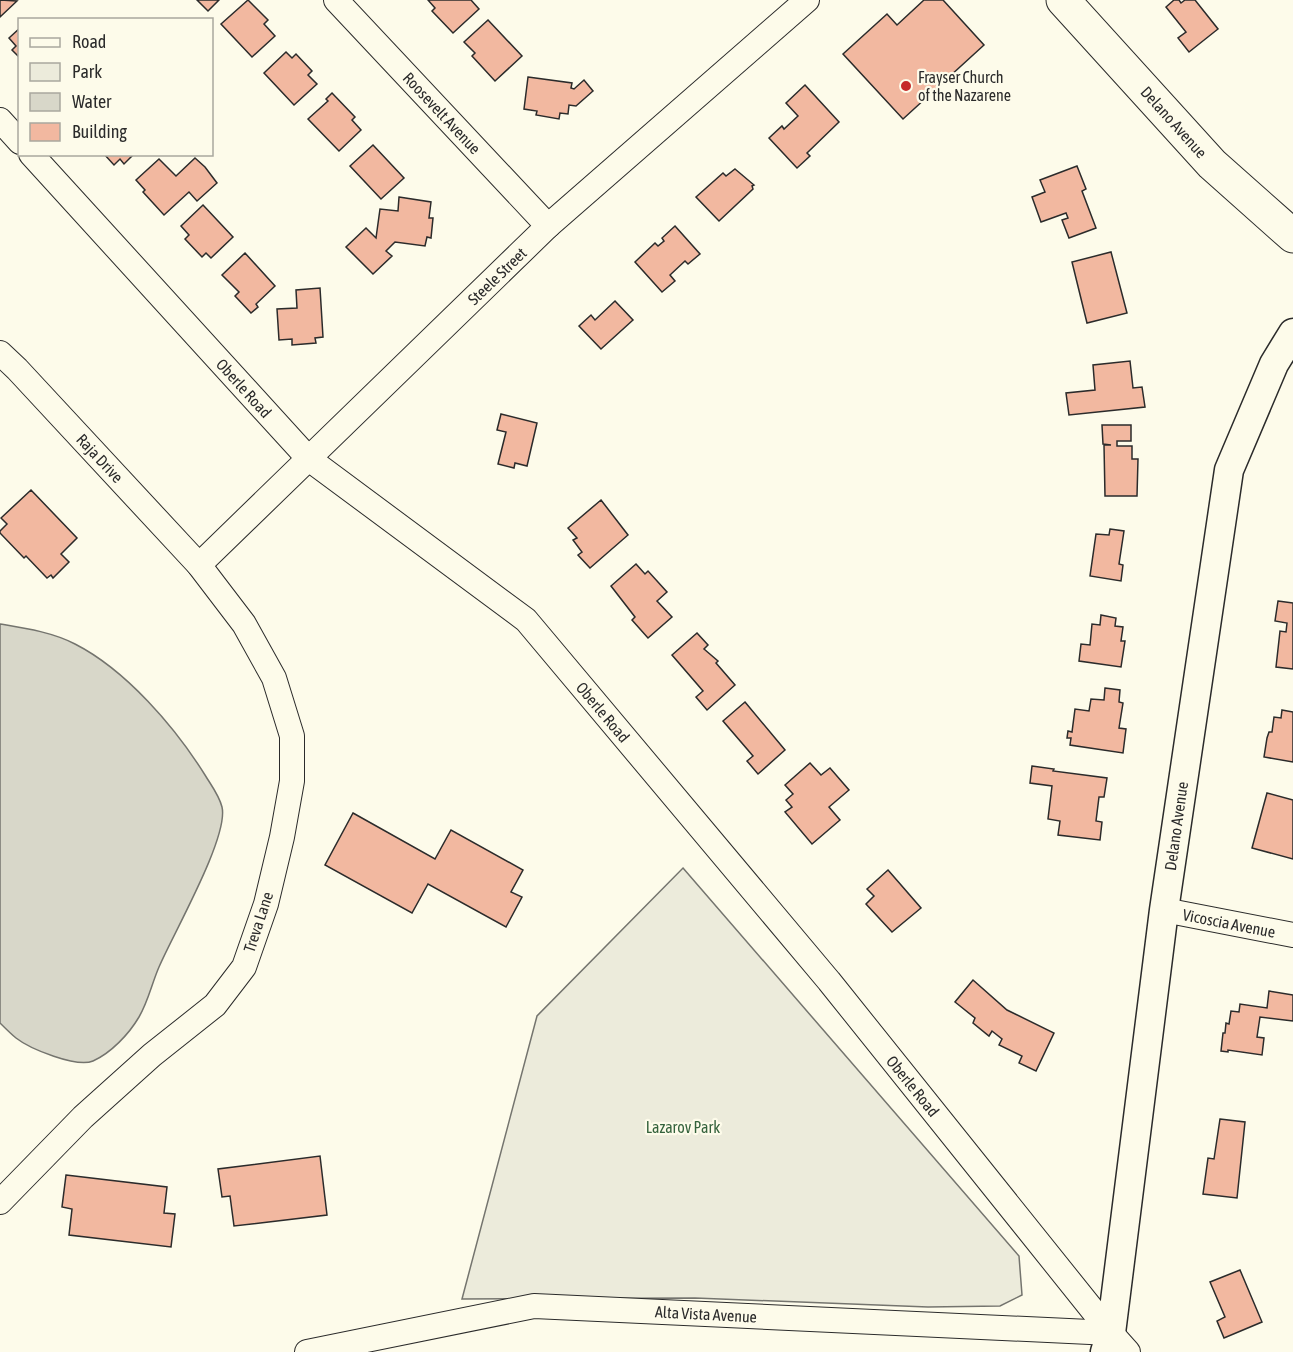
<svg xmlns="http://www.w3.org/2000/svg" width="1293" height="1352" font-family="'Asap Condensed',sans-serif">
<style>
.green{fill:#ecebdb;stroke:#74746e;stroke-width:1.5}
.water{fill:#d8d7c9;stroke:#74746e;stroke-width:1.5}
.building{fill:#f2b8a0;stroke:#2b2b2b;stroke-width:1.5}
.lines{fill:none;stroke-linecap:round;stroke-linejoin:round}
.minor-casing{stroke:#2b2b2b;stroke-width:26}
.tertiary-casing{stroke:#2b2b2b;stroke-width:31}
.secondary-casing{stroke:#2b2b2b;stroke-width:35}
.minor{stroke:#fdfbea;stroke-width:24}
.tertiary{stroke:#fdfbea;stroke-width:28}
.secondary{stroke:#fdfbea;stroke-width:33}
.poi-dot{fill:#c62828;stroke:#fdfbea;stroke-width:2}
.labels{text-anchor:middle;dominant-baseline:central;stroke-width:4.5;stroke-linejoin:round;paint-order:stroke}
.poi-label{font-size:16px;fill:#2b2b2b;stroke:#fdfbea;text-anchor:start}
.street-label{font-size:16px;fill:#2b2b2b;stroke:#fdfbea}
.park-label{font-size:16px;fill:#34623c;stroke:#fdfbea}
</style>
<rect width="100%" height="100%" fill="#fdfbea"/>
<polygon class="green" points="683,868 1019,1256 1022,1295 1000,1306 928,1307 695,1298 462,1299 537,1016"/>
<path class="water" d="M 0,624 C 24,628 52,632 75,644 C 126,670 175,727 205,775 C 211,785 219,795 222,807 C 229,837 173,934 159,967 C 152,983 148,1002 139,1017 C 129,1034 111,1053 93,1061 C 77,1068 30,1049 16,1038 C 11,1034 5,1028 0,1023 Z"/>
<g class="building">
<polygon points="0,0 17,1 0,17"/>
<polygon points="197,0 219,0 208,11"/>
<polygon points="248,0 268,20 264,24 275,36 252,57 221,24"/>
<polygon points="428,0 471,0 479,9 453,33 432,11 435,8"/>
<polygon points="924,0 943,0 984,45 903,119 843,54 887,14 897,25"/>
<polygon points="1174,0 1179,0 1181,3 1185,0 1195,0 1218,29 1189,52 1178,38 1186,32 1166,7"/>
<polygon points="488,20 522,56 495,81 472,56 475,53 464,42"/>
<polygon points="20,28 20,58 12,50 16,46 9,38"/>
<polygon points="286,52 292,58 296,54 312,71 308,75 317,84 294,105 264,73"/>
<polygon points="528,77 572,83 571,88 574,89 584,80 593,91 576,106 569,105 568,114 560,113 559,119 536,115 537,111 524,109"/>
<polygon points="805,85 839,122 807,153 810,156 797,168 769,138 782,126 784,129 798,116 786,103"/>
<polygon points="332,93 355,117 352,120 361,130 339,151 308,119 328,101 326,99"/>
<polygon points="373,145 404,178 381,199 350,166"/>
<polygon points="104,154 134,154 124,164 120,159 114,165"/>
<polygon points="195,158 205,167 217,183 197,201 189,192 164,215 143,192 145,190 136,180 159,159 176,176"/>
<polygon points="1077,166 1086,189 1082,191 1096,228 1069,238 1062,220 1068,218 1066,213 1041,222 1032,197 1045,192 1040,180"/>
<polygon points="735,169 754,185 752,186 753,189 719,221 696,197 723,173 726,176"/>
<polygon points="399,197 431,202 429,218 433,218 431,238 427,237 425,246 395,242 386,251 392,256 373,274 346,247 366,228 376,238 380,209 398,211"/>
<polygon points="203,205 233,237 211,258 206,253 202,257 185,239 189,235 181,226"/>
<polygon points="675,226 700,254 688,264 685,261 670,275 675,281 662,292 635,262 655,243 658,246 664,241 662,238"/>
<polygon points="1111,252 1127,313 1087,323 1072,262"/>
<polygon points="245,253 275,286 256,304 258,307 251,313 235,296 239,292 222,275"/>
<polygon points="320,288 323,337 315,338 316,343 292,345 292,339 279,340 277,309 297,308 296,290"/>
<polygon points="615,301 633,320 601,349 579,326 591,315 595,320"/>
<polygon points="1130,361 1133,388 1142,387 1145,407 1069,415 1066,393 1095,390 1093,365"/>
<polygon points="501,414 537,423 527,466 515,463 514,468 498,464 506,432 497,430"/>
<polygon points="1102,425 1131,425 1131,441 1117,441 1117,446 1132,446 1132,459 1138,459 1137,496 1105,496 1104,445 1111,445 1103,444"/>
<polygon points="31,490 77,538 61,554 69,562 53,578 51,575 47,578 26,556 24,558 0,533 0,531 7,524 1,518"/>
<polygon points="601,500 628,535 590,568 578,555 582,552 573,540 577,538 568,528"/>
<polygon points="1110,529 1124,531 1119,564 1123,565 1121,581 1090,576 1096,534 1109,535"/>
<polygon points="636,564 645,574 648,571 667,592 657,601 672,617 648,638 632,620 635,617 611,586"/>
<polygon points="1278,601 1293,603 1293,669 1276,667 1280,631 1286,632 1287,623 1275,621"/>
<polygon points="1101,615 1116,618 1115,626 1123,627 1121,641 1125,641 1121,667 1079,661 1081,644 1090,645 1092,624 1100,625"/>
<polygon points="697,633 708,645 704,649 718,661 716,663 735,685 707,710 696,697 703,691 672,655"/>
<polygon points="1105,688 1120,690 1119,702 1123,703 1119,728 1126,729 1123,753 1070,745 1071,738 1067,738 1068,731 1072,732 1075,709 1089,711 1091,699 1104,700"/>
<polygon points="745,702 785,750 758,774 747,761 753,756 723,721"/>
<polygon points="1282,710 1293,712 1293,762 1264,757 1267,738 1269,732 1272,732 1274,717 1281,718"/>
<polygon points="810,763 821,775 830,768 849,790 829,807 840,820 812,844 785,812 792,807 786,800 793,794 785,785"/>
<polygon points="1032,766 1054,769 1053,771 1107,778 1104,797 1099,797 1096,821 1102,822 1100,840 1058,835 1060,821 1048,819 1052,786 1030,783"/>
<polygon points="1267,793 1293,800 1293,859 1252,848"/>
<polygon points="353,813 435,859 451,830 523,870 511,892 522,897 506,927 428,884 412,913 325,865"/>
<polygon points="888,870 921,908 892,932 866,904 874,896 867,889"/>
<polygon points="973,980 1007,1010 1054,1033 1036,1071 1019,1063 1022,1056 999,1045 1002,1039 992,1031 989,1036 973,1023 975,1018 955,1002"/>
<polygon points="1269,991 1293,995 1293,1021 1260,1017 1257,1037 1264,1038 1262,1055 1228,1050 1228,1052 1221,1051 1223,1033 1225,1033 1226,1023 1229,1024 1231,1011 1239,1012 1240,1004 1267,1008"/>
<polygon points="1220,1119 1245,1122 1237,1198 1203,1194 1208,1158 1214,1159"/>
<polygon points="320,1156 327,1215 234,1226 230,1196 222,1197 218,1169"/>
<polygon points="66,1175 167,1187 164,1213 175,1214 171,1247 69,1235 72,1209 62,1207"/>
<polygon points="1240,1270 1262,1322 1224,1338 1217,1321 1225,1317 1210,1282"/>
</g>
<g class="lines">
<g class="minor-casing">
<g id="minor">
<polyline points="336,0 548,226"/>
<polyline points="0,120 20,142"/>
<polyline points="31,154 309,459 526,620 829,981 1111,1333 1128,1352"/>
<polyline points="0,353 17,369 199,565 244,624 274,678 292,736 292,781 282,837 266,904 244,967 215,1005 152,1055 83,1117 0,1202"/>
<polyline points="199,565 548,226 807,0"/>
<polyline points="1164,910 1293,935"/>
<polyline points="307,1352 534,1306 1111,1333"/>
</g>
</g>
<g class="tertiary-casing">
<polyline id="tertiary" points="1105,1352 1111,1333 1164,910 1229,470 1274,364 1293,333"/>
</g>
<g class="secondary-casing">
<polyline id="secondary" points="1063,0 1212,164 1293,236"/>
</g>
<use href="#minor" class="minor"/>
<use href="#tertiary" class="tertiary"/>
<use href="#secondary" class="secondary"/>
</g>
<circle class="poi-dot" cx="906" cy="86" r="6"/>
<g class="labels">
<g class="poi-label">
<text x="918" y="77">Frayser Church<tspan x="918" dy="18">of the Nazarene</tspan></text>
</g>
<g class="street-label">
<text transform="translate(442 113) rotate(47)">Roosevelt Avenue</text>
<text transform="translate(1174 122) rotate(48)">Delano Avenue</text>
<text transform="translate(497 276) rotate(-44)">Steele Street</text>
<text transform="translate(244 388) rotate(48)">Oberle Road</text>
<text transform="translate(100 458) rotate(47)">Raja Drive</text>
<text transform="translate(603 712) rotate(50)">Oberle Road</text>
<text transform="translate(1176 826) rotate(-82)">Delano Avenue</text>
<text transform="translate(258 922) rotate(-72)">Treva Lane</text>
<text transform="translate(1229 923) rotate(11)">Vicoscia Avenue</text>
<text transform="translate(913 1086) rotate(51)">Oberle Road</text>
<text transform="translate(706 1314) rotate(3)">Alta Vista Avenue</text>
</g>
<g class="park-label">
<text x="683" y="1127">Lazarov Park</text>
</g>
</g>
<rect x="18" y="18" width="195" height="138" fill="#fdfbea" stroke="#a9a89e" stroke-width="1.5"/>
<rect x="30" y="38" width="30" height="9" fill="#fdfbea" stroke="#a9a89e" stroke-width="1.5"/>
<text x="72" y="48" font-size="18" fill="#2b2b2b">Road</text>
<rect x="30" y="63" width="30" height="18" fill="#ecebdb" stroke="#a9a89e" stroke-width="1.5"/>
<text x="72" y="78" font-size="18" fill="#2b2b2b">Park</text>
<rect x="30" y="93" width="30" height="18" fill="#d8d7c9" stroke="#a9a89e" stroke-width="1.5"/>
<text x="72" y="108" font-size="18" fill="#2b2b2b">Water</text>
<rect x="30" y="123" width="30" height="18" fill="#f2b8a0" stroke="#a9a89e" stroke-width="1.5"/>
<text x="72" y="138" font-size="18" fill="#2b2b2b">Building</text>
</svg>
